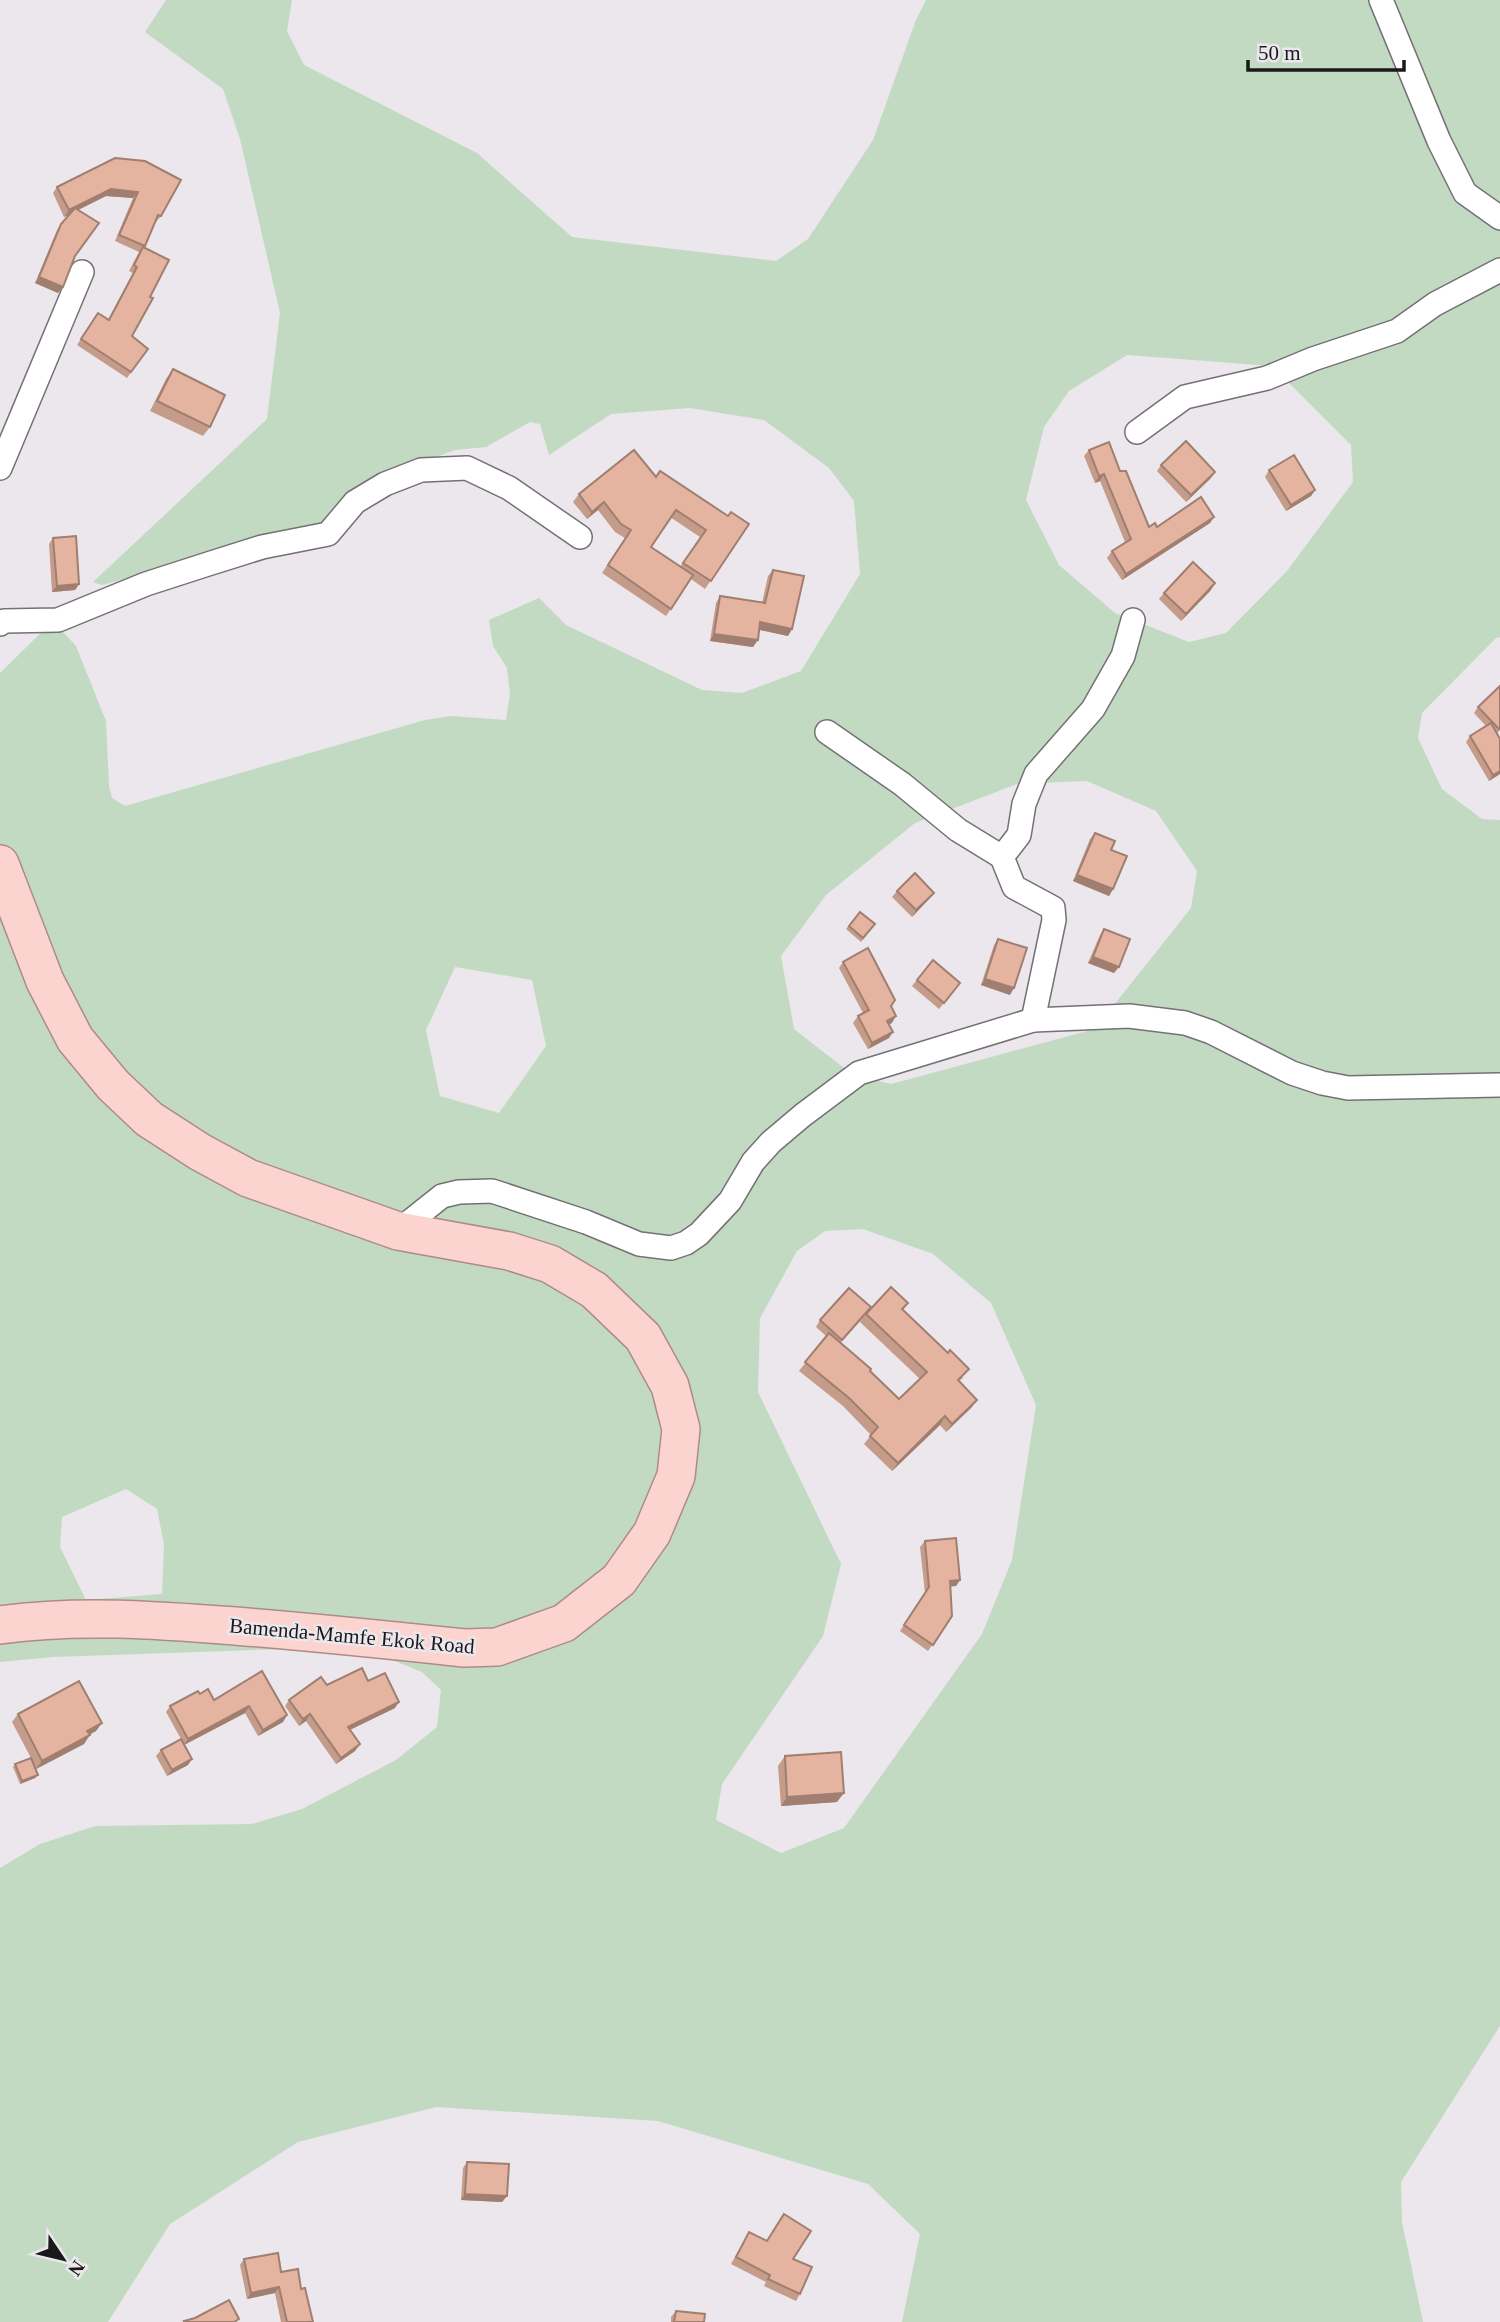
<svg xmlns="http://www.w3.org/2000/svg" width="1500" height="2322" font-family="'Times New Roman',serif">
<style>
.green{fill:#c2dac2;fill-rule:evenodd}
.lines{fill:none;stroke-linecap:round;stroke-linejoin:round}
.minor-casing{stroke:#747175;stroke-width:26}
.trunk-casing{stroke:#ad8b88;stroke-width:40}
.minor{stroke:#fff;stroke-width:23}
.trunk{stroke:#fcd4cf;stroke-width:37}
.wall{fill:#c59b8a;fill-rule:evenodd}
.shaded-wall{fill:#a07e70}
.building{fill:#e5b4a0;stroke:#a07e70;stroke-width:2}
.labels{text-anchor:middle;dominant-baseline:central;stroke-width:5;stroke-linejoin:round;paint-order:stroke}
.street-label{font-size:21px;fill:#1a191a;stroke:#ebe7ec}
</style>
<rect width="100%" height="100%" fill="#ebe7ec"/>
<path class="green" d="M 166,0 L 292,0 L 287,31 L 304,65 L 477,153 L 572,237 L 776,261 L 808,239 L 873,140 L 916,20 L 926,0 L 1500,0 L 1500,637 L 1496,638 L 1422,713 L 1418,738 L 1442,789 L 1482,819 L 1500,820 L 1500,2026 L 1401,2182 L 1402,2222 L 1423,2322 L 902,2322 L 920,2234 L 868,2184 L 658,2121 L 436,2107 L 298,2142 L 170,2224 L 108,2322 L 0,2322 L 0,1868 L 40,1844 L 95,1826 L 252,1824 L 302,1809 L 396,1760 L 437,1727 L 441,1690 L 422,1672 L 372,1652 L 316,1648 L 53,1657 L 0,1662 L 0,673 L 53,621 L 76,646 L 106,721 L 109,786 L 112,798 L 125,806 L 425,720 L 451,716 L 506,720 L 510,694 L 507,668 L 493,646 L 489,620 L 539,598 L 566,625 L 702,690 L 742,693 L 801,671 L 860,574 L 854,501 L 829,468 L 764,420 L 690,408 L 611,414 L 549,455 L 540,424 L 530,422 L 486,447 L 455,450 L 420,463 L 328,524 L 102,585 L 93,582 L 267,419 L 280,313 L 240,139 L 223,89 L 145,32 ZM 1127,355 L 1272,366 L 1351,445 L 1353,482 L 1287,571 L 1226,633 L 1189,642 L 1115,613 L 1059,565 L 1026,500 L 1044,427 L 1069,391 ZM 1087,781 L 1156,811 L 1197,871 L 1191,908 L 1095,1029 L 891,1084 L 853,1075 L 794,1029 L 781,956 L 826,895 L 915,823 L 1017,784 ZM 455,967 L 532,980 L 546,1046 L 499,1113 L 440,1096 L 426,1030 ZM 863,1229 L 933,1254 L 991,1303 L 1036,1405 L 1012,1560 L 982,1634 L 844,1828 L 781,1853 L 716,1820 L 722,1784 L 823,1636 L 841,1564 L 758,1392 L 760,1318 L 797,1251 L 825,1231 ZM 126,1489 L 157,1509 L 164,1544 L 162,1594 L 86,1600 L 60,1547 L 62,1517 Z"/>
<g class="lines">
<g class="minor-casing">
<g id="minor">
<polyline points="1381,0 1439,141 1465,193 1500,218"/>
<polyline points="1137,432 1185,397 1267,378 1313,359 1397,331 1435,304 1500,270"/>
<polyline points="0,468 82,272"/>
<polyline points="0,624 4,621 58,620 146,584 208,564 262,547 328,534 355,502 385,484 421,470 467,468 509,488 580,537"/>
<polyline points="827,732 902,784 958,830 1002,857"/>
<polyline points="1033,1020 1054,920 1053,908 1014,887 1002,857 1019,835 1024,804 1036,774 1093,709 1123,656 1133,620"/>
<polyline points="398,1231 442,1196 459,1192 492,1191 586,1222 639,1244 671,1248 686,1243 699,1234 730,1201 753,1162 771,1142 803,1115 859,1073 1033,1020 1129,1016 1185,1023 1211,1032 1292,1073 1322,1083 1348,1088 1500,1085"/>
</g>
</g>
<g class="trunk-casing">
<path id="trunk" d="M 0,864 L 45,981 L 75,1039 L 113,1085 L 149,1119 L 200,1152 L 248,1178 L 398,1231 L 509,1251 L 550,1264 L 594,1290 L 643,1337 L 670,1386 L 681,1429 L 676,1476 L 652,1533 L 619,1580 L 564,1623 L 497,1647 L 464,1648 C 388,1640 311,1632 235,1626 C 157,1620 78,1614 0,1625"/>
</g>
<use href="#minor" class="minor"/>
<use href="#trunk" class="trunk"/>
</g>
<g class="wall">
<polygon points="115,158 161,216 156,222 155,222 144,247 132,336 148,349 127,378 77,345 98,313 108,320 133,273 129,271 139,252 115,241 133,198 106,196 78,210 75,256 63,287 58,293 35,283 57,230 70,214 64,217 53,193 57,187"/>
<polygon points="173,369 210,427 203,436 150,411 166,379"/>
<polygon points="1089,450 1120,471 1149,527 1157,527 1214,517 1210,523 1122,580 1107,558 1112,551 1125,542 1100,481 1095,483 1084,456"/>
<polygon points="1161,465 1211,478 1186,502 1157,471"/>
<polygon points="1269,470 1315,490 1311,496 1286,511 1265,477"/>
<path d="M 656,477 L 728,516 L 749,524 L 705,589 L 691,579 L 666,616 L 602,573 L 625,538 L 615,532 L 598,510 L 587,519 L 573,502 L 579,494 ZM 670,517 L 700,537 L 680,567 L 651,547 Z"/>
<polygon points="53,538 79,584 75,590 52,592 49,544"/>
<polygon points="773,570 792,629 788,636 759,630 753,647 710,641 716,603 720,596 762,603 768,576"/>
<polygon points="1211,590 1181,621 1159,599 1164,593"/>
<polygon points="1478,707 1500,730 1497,733 1500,774 1489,781 1466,742 1470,736 1486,726 1474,713"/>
<polygon points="1095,833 1111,850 1113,889 1109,896 1073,881 1090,839"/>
<polygon points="897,891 934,893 929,899 912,917 892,897"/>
<polygon points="860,912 875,924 861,942 846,929"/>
<polygon points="1104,929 1114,973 1088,963 1100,935"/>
<polygon points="998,939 1010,995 981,985 994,945"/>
<polygon points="843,962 891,1006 892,1023 889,1024 889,1038 868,1049 853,1023 858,1016 863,1013 839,968"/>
<polygon points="917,980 956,989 939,1009 912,986"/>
<path d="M 908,1303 L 903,1310 L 963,1378 L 959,1381 L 977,1400 L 971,1408 L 946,1432 L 940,1425 L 892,1471 L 864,1444 L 871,1435 L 843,1406 L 799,1371 L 826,1336 L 816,1327 L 820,1320 L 871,1307 ZM 863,1318 L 860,1322 L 920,1379 L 899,1399 L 840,1343 Z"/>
<polygon points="925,1541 960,1580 956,1586 950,1586 952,1616 928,1651 900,1631 925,1593 920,1547"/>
<polygon points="262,1671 287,1715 283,1722 258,1736 245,1713 184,1745 188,1765 167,1776 156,1756 161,1750 181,1739 166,1712 170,1706 200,1694 214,1700"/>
<polygon points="368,1681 395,1708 350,1730 360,1744 355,1751 336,1764 306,1721 299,1726 285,1706 289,1700 327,1685"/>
<polygon points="18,1714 96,1731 89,1735 84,1744 36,1769 33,1763 38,1775 35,1778 20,1784 13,1767 15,1764 31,1758 12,1722"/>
<polygon points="785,1756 837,1802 781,1806 778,1766"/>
<polygon points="467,2162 507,2196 502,2202 461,2200 463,2168"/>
<polygon points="749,2232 793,2259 800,2294 796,2301 764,2286 766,2282 731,2264"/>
<polygon points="244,2259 281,2272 301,2289 313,2322 281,2322 275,2293 247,2299 240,2265"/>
<polygon points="676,2311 704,2322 671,2322 671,2317"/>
</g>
<g class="shaded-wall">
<polygon points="111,189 138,192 133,198 106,196 64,217 69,210"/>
<polygon points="39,277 63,287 58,293 35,283"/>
<polygon points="1215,472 1211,478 1186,502 1191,495"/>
<polygon points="1104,474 1100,481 1095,483 1099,476"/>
<polygon points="1315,490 1311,496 1286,511 1291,505"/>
<polygon points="604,502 598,510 587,519 592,512"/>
<polygon points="1214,517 1210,523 1122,580 1126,574"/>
<polygon points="1215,583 1211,590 1181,621 1186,614"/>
<polygon points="79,584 75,590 52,592 57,586"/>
<polygon points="760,622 792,629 788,636 756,629"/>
<polygon points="714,634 758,640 753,647 710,641"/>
<polygon points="1500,771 1500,774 1489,781 1493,775"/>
<polygon points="1077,875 1113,889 1109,896 1073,881"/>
<polygon points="934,893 929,899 912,917 916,910"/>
<polygon points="1093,957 1119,967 1114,973 1088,963"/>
<polygon points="985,979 1014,988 1010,995 981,985"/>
<polygon points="896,1016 892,1023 883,1027 887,1021"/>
<polygon points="893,1032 889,1038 868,1049 872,1043"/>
<polygon points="977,1400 971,1408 946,1432 952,1424"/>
<polygon points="945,1416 940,1425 892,1471 898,1463"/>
<polygon points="960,1580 956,1586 946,1587 950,1581"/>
<polygon points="399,1702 395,1708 343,1733 348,1727"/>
<polygon points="249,1706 245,1713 184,1745 188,1739"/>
<polygon points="310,1714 306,1721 299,1726 303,1719"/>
<polygon points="287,1715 283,1722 258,1736 263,1730"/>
<polygon points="102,1723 96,1731 81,1739 87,1731"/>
<polygon points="90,1735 84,1744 36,1769 42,1761"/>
<polygon points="360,1744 355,1751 336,1764 341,1758"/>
<polygon points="192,1759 188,1765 167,1776 172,1770"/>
<polygon points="38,1775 35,1778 20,1784 22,1781"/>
<polygon points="844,1793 837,1802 781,1806 787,1797"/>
<polygon points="465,2194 507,2196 502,2202 461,2200"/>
<polygon points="279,2287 275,2293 247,2299 251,2293"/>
</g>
<g class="building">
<polygon points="115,158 145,161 181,180 161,216 158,215 145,246 119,235 138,192 111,189 69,210 57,187"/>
<polygon points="75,208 99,223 75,256 63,287 39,277 61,224"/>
<polygon points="143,247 169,260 150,297 153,298 132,336 148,349 131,372 81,339 98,313 109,320 137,267 134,265"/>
<polygon points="173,369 225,395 210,427 157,401"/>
<polygon points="1186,441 1215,472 1191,495 1161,465"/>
<polygon points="1109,442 1120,471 1126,471 1149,527 1155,523 1157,527 1201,497 1214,517 1126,574 1112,551 1131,539 1104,474 1099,476 1089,450"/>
<polygon points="634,450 656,477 660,471 728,516 731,512 749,524 711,581 683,563 706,530 676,510 651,547 693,575 671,609 608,565 631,530 621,524 604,502 592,512 579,494"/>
<polygon points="1294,455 1315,490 1291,505 1269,470"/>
<polygon points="76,536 79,584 57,586 53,538"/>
<polygon points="1193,562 1215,583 1186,614 1164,593"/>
<polygon points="773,570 804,576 792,629 760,622 758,640 714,634 720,596 765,603"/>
<polygon points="1500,686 1500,728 1499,729 1478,707"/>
<polygon points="1491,723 1500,739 1500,771 1493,775 1470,736"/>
<polygon points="1095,833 1115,841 1111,850 1127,856 1113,889 1077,875"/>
<polygon points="915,873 934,893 916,910 897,891"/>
<polygon points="860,912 875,924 863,938 849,926"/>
<polygon points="1104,929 1130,939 1119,967 1093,957"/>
<polygon points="998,939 1027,948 1014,988 985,979"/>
<polygon points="868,948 895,1000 891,1006 896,1016 887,1021 893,1032 872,1043 858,1016 869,1010 843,962"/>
<polygon points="933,960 960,983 944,1003 917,980"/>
<polygon points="891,1287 908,1303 902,1309 948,1353 950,1350 969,1369 958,1380 977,1400 952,1424 945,1416 898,1463 870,1436 878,1427 849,1398 805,1362 829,1333 871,1369 870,1371 899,1399 927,1372 866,1314"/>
<polygon points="849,1288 871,1307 842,1340 820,1320"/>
<polygon points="956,1538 960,1580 950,1581 952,1616 933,1645 904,1625 929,1587 925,1541"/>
<polygon points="362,1668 368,1681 385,1673 399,1702 348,1727 360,1744 341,1758 310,1714 303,1719 289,1700 321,1677 327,1685"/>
<polygon points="262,1671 287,1715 263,1730 249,1706 188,1739 170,1706 198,1691 200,1694 208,1689 214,1700"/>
<polygon points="79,1681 102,1723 87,1731 90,1735 42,1761 18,1714"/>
<polygon points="181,1739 192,1759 172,1770 161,1750"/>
<polygon points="841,1752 844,1793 787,1797 785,1756"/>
<polygon points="31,1758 38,1775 22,1781 15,1764"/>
<polygon points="467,2162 509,2164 507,2196 465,2194"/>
<polygon points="784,2214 811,2231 793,2259 812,2267 800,2294 768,2279 770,2275 736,2257 749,2232 767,2241"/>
<polygon points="278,2253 281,2272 298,2269 301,2289 305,2288 313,2322 287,2322 279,2287 251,2293 244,2259"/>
<polygon points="229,2300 239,2319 234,2322 185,2322 184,2321 195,2318"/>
<polygon points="676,2311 705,2314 704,2322 674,2322"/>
</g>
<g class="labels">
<g class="street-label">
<text transform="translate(352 1636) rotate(5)">Bamenda-Mamfe Ekok Road</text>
</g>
</g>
<g transform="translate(63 2259) rotate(125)" stroke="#ebe7ec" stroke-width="5" paint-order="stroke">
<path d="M0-5L12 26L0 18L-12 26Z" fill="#1a191a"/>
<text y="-10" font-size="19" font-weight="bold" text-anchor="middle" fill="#1a191a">N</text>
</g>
<path d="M1248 60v10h156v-10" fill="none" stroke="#1a191a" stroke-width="3.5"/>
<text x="1258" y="60" font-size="21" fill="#1a191a" stroke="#ebe7ec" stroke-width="5" paint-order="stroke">50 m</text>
</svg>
